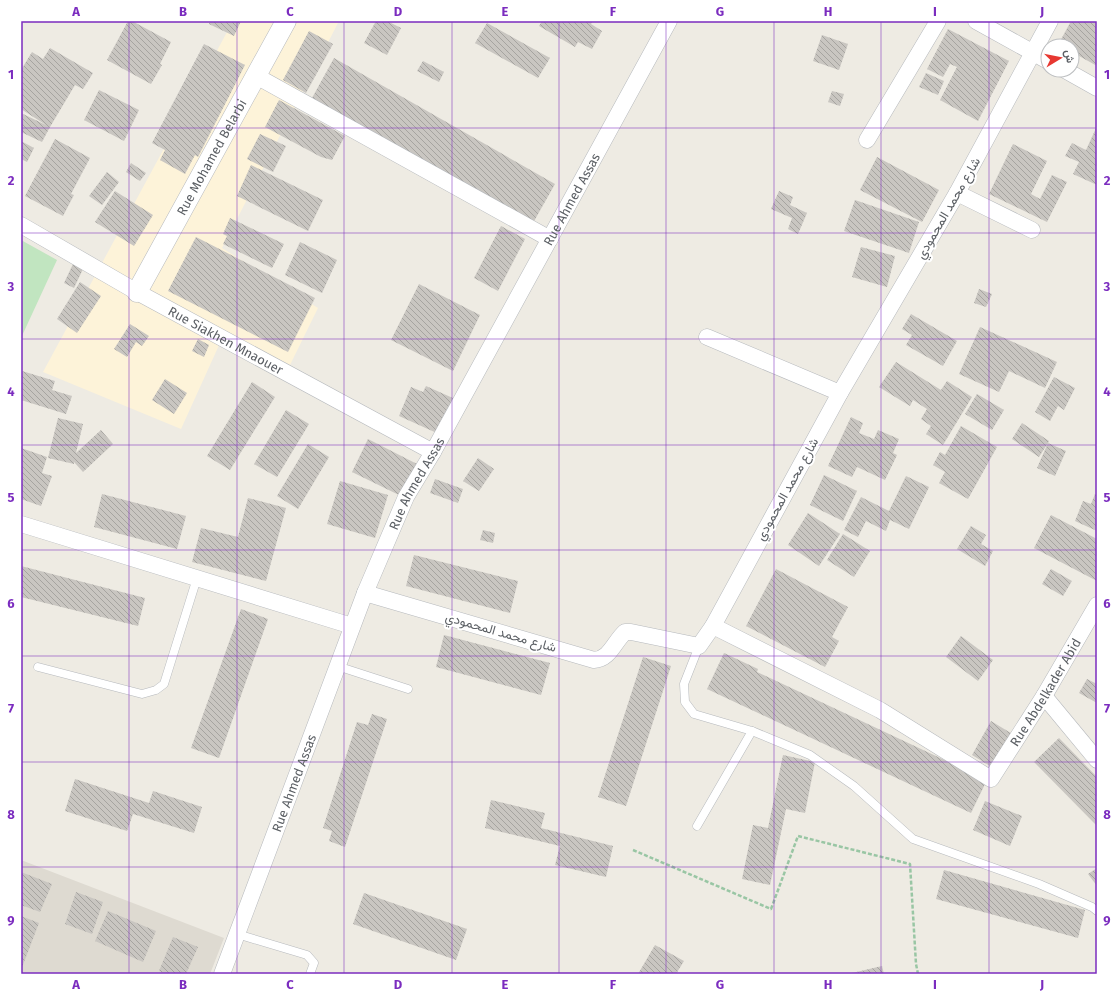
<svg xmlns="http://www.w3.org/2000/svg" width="1118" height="995" font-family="'Fira Sans',Vazirmatn,sans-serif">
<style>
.commercial{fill:#fdf3d9}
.education{fill:#dedad1}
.pitch{fill:#c1e5c0}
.building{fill:url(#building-back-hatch)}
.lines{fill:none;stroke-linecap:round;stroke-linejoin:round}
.service-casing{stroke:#b6b9bd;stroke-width:9}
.minor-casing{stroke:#b6b9bd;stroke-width:17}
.tertiary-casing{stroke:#b6b9bd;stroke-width:21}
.path{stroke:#99c6a4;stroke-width:2.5;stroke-dasharray:4 2;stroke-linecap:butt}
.service{stroke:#fff;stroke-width:8}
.minor{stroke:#fff;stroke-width:16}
.tertiary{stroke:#fff;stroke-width:20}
.grid{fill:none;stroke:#7b2cbf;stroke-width:1;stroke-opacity:0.55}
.labels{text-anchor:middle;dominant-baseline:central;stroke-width:4;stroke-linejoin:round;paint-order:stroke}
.street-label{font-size:13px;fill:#5b5f64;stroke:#fff}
.neatline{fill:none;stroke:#7b2cbf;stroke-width:1.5}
.grid-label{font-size:13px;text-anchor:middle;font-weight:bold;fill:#7b2cbf}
</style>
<defs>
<pattern id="building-back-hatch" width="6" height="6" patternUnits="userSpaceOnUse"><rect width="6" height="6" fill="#c9c6c1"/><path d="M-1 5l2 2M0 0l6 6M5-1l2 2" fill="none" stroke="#a6a4a0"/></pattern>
</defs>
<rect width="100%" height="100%" fill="#eeebe3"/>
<polygon class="commercial" points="233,21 339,21 222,248 318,308 290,365 225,332 181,429 43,372"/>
<polygon class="education" points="21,860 224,938 210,974 21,974"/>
<polygon class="pitch" points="21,240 57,260 21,338"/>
<g class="building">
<polygon points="128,21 132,21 171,42 160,64 162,65 151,84 107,60"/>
<polygon points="210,21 241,21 234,36 209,24"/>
<polygon points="376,21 387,21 401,28 387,55 364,43"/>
<polygon points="542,21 593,21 591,24 602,31 592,49 578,42 575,47 539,26"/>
<polygon points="1071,21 1097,21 1097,66 1072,52 1072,46 1060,46 1058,45"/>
<polygon points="487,23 550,58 538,78 475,43"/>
<polygon points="948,29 1009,61 978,121 940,100 957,67 950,64 943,77 927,69"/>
<polygon points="309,31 333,44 306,93 283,80"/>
<polygon points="822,35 848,44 839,70 813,61"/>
<polygon points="204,44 245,65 198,157 195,155 185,174 160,160 165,150 152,143"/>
<polygon points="50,48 93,73 83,89 75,85 50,127 42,142 21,132 21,113 46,125 21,109 21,80 22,78 21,77 21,70 32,52 43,59"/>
<polygon points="334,58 555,184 533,223 312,98"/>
<polygon points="423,61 444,72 439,82 417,71"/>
<polygon points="926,73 944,81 938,95 919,87"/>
<polygon points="99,90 139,110 124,141 84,120"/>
<polygon points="832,91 844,94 840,106 828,102"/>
<polygon points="279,100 345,136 332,160 321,157 265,127"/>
<polygon points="1097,126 1097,185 1073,174 1079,162 1065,156 1072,143 1086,150"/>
<polygon points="260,134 286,146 273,172 247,159"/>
<polygon points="55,139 90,158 71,194 74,195 63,216 25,196"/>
<polygon points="21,141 34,148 27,162 21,159"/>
<polygon points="1013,144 1047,161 1031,194 1040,199 1052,175 1067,182 1047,222 989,194"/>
<polygon points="877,157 939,190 922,222 860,190"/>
<polygon points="131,163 146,173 140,181 126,172"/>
<polygon points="251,165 323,200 308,231 237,196"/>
<polygon points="107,172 119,182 102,205 89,196"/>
<polygon points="115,191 153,215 134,246 95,222"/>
<polygon points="779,191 793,197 790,205 807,213 798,234 788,229 792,218 771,209"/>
<polygon points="855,200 919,222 909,253 844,231"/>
<polygon points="230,218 284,244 272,268 223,244 227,236 223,234"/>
<polygon points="501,226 525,239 498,291 474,278"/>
<polygon points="196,237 315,298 288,352 168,291"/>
<polygon points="300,242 337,260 322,293 285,275"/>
<polygon points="861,247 895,256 887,287 852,277"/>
<polygon points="73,264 83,269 74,288 64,283"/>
<polygon points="80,282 101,296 77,333 57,319"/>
<polygon points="419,284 480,315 453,371 391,340"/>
<polygon points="979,289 992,294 986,307 974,303"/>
<polygon points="911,314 957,341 943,366 906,345 912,335 902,329"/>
<polygon points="130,324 149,336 142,346 136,342 127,357 114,349"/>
<polygon points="980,327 1057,362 1045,388 1009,371 999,392 959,374"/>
<polygon points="198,339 209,345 204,357 192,351"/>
<polygon points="896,362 941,390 947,381 972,397 943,445 926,434 931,426 921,419 927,409 913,400 910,406 879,387"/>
<polygon points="22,371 55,381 52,390 72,396 66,414 21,400 21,375"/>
<polygon points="1054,377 1075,388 1064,410 1058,406 1050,421 1035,412"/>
<polygon points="165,379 187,393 174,414 152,400"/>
<polygon points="252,382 275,397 230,470 207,456"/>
<polygon points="426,386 455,399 439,434 399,416 411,387 423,392"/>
<polygon points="977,394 1004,410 992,430 965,414"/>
<polygon points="286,410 309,424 277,477 254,464"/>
<polygon points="851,417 863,423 859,433 874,439 878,430 899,439 893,453 897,455 885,480 857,467 852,477 828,466"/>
<polygon points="58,418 83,424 76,453 101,430 113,444 83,472 74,462 74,464 48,458"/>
<polygon points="1022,423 1049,441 1048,443 1066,451 1055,476 1037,468 1048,443 1039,457 1012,439"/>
<polygon points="961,426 997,447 968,499 939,483 945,472 933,465 940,452 945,455"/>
<polygon points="368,439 417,464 401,496 352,472"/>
<polygon points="308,444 329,457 298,509 277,496"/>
<polygon points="21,448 47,457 42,473 52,476 41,506 21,499"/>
<polygon points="478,458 494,469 479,491 463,481"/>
<polygon points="824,475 857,491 843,521 810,505"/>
<polygon points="906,476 929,487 909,529 890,520 886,531 866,521 858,537 844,530 861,497 889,511"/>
<polygon points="435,479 463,489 458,503 430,493"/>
<polygon points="340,481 388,495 375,538 327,524"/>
<polygon points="102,494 186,516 177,549 94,527"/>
<polygon points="1095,494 1097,495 1097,531 1075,521 1083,501 1091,504"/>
<polygon points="248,498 286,508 266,581 192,562 201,528 238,537"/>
<polygon points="808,513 840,534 819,566 788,545"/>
<polygon points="1051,515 1097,539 1097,581 1034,548"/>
<polygon points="971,526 986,535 981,544 993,551 985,566 957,549"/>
<polygon points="483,530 495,533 493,543 480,540"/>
<polygon points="843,534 870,551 854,577 827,560"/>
<polygon points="414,555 518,581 510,613 406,586"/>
<polygon points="21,566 145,598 138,626 21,597"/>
<polygon points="776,569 848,607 832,637 839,641 825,667 746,626"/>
<polygon points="1051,569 1072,581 1063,596 1042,584"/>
<polygon points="241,609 268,619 219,758 191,748"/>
<polygon points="444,635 550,663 541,695 436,667"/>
<polygon points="961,636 993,660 978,681 946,657"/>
<polygon points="724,653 758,669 757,672 987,780 971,813 707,689"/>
<polygon points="643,657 671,666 626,806 598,797"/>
<polygon points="1087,679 1097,684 1097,703 1079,693"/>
<polygon points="372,714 387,719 345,847 329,841 332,831 323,828 357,722 368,725"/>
<polygon points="991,721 1014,735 995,769 972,755"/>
<polygon points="1059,738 1097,777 1097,826 1034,762"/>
<polygon points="783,755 815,762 805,813 786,809 770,885 742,879 753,825 768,828"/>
<polygon points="75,779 149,803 153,791 202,807 194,833 133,814 127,831 65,811"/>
<polygon points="491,800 545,813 541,828 613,846 606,877 555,865 560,846 485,828"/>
<polygon points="985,801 1022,816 1010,846 973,830"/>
<polygon points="1097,868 1097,886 1088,874"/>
<polygon points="944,870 1085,910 1078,938 936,899"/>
<polygon points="21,872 52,884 40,912 21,905"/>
<polygon points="76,892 103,902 92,934 65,924"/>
<polygon points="364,893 467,929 456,960 353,924"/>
<polygon points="108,911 156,931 143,962 95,941"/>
<polygon points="21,916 39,923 21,970"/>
<polygon points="173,937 198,947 186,974 166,974 159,971"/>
<polygon points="655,945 684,961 676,974 638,974"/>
<polygon points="882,966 884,974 852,974 852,973"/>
</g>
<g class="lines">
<g class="service-casing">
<g id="service">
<polyline points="699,646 684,684 685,702 694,714 752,731 810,755 854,786 913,839 1039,884 1092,907 1097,911"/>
<polyline points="337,666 408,689"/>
<polyline points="38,667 142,694 156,690 164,684 197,578"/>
<polyline points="697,826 752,731"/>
<polyline points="237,934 307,955 314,963 310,974"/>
</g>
</g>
<g class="minor-casing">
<g id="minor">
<polyline points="976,21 1048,61"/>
<polyline points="1065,70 1097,88"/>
<polyline points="256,76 550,239"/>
<polyline points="867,140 938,21"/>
<polyline points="957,193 1032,230"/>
<path id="s1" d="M 21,225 L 137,292 L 433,452"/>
<polyline points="707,337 840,393"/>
<polyline points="21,524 352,626"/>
<path d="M 365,593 L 594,660 C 610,659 614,642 625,632 L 631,632 L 699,646 L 713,626 L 840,393 L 957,193 L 1050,21"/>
<path id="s2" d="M 713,626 L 880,710 L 991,779 L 1044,696 L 1097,605"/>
<polyline points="1044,696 1097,760"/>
<path id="s3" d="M 222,974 L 365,593 L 406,497 L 433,452 L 669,21"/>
</g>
</g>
<g class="tertiary-casing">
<g id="tertiary">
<path id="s4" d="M 137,292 L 286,21"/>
</g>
</g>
<polyline class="path" points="633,850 771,909 798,836 910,864 916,964 918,974"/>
<use href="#service" class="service"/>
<use href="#minor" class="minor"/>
<use href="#tertiary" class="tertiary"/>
</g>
<path class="grid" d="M 129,21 L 129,974M 237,21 L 237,974M 344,21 L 344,974M 452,21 L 452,974M 559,21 L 559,974M 666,21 L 666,974M 774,21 L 774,974M 881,21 L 881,974M 989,21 L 989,974M 21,128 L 1097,128M 21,233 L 1097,233M 21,339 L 1097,339M 21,445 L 1097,445M 21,550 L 1097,550M 21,656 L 1097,656M 21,762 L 1097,762M 21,867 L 1097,867"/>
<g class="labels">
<g class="street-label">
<text stroke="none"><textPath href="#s4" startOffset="154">Rue Mohamed Belarbi</textPath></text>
<text stroke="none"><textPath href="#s3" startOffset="852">Rue Ahmed Assas</textPath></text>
<text transform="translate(948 208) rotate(-60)">شارع محمد المحمودي</text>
<text stroke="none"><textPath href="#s1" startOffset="235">Rue Siakhen Mnaouer</textPath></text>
<text stroke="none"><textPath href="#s3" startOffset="528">Rue Ahmed Assas</textPath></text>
<text transform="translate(787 489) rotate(-61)">شارع محمد المحمودي</text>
<text transform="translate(501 632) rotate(16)">شارع محمد المحمودي</text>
<text stroke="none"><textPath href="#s2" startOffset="420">Rue Abdelkader Abid</textPath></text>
<text stroke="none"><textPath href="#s3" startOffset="204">Rue Ahmed Assas</textPath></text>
</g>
</g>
<rect width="1118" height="995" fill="none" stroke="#ffffff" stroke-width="44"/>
<g transform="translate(1060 58) rotate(80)"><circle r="19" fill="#ffffff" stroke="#bdbfc1"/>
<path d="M0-3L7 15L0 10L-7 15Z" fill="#e73831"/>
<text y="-6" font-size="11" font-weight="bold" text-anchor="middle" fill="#5b5f64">ش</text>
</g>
<rect x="22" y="22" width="1074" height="951" class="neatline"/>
<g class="grid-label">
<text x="76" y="16">A</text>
<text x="183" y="16">B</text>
<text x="290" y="16">C</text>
<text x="398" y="16">D</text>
<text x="505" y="16">E</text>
<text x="613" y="16">F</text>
<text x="720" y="16">G</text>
<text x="828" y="16">H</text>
<text x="935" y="16">I</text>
<text x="1042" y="16">J</text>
<text x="11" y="79">1</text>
<text x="1107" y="79">1</text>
<text x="11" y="185">2</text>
<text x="1107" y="185">2</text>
<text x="11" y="291">3</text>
<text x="1107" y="291">3</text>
<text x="11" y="396">4</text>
<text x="1107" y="396">4</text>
<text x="11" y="502">5</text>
<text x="1107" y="502">5</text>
<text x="11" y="608">6</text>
<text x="1107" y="608">6</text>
<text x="11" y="713">7</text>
<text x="1107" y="713">7</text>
<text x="11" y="819">8</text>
<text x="1107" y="819">8</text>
<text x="11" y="925">9</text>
<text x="1107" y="925">9</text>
<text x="76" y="989">A</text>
<text x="183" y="989">B</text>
<text x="290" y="989">C</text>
<text x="398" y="989">D</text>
<text x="505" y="989">E</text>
<text x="613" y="989">F</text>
<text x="720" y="989">G</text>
<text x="828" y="989">H</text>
<text x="935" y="989">I</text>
<text x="1042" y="989">J</text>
</g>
</svg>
